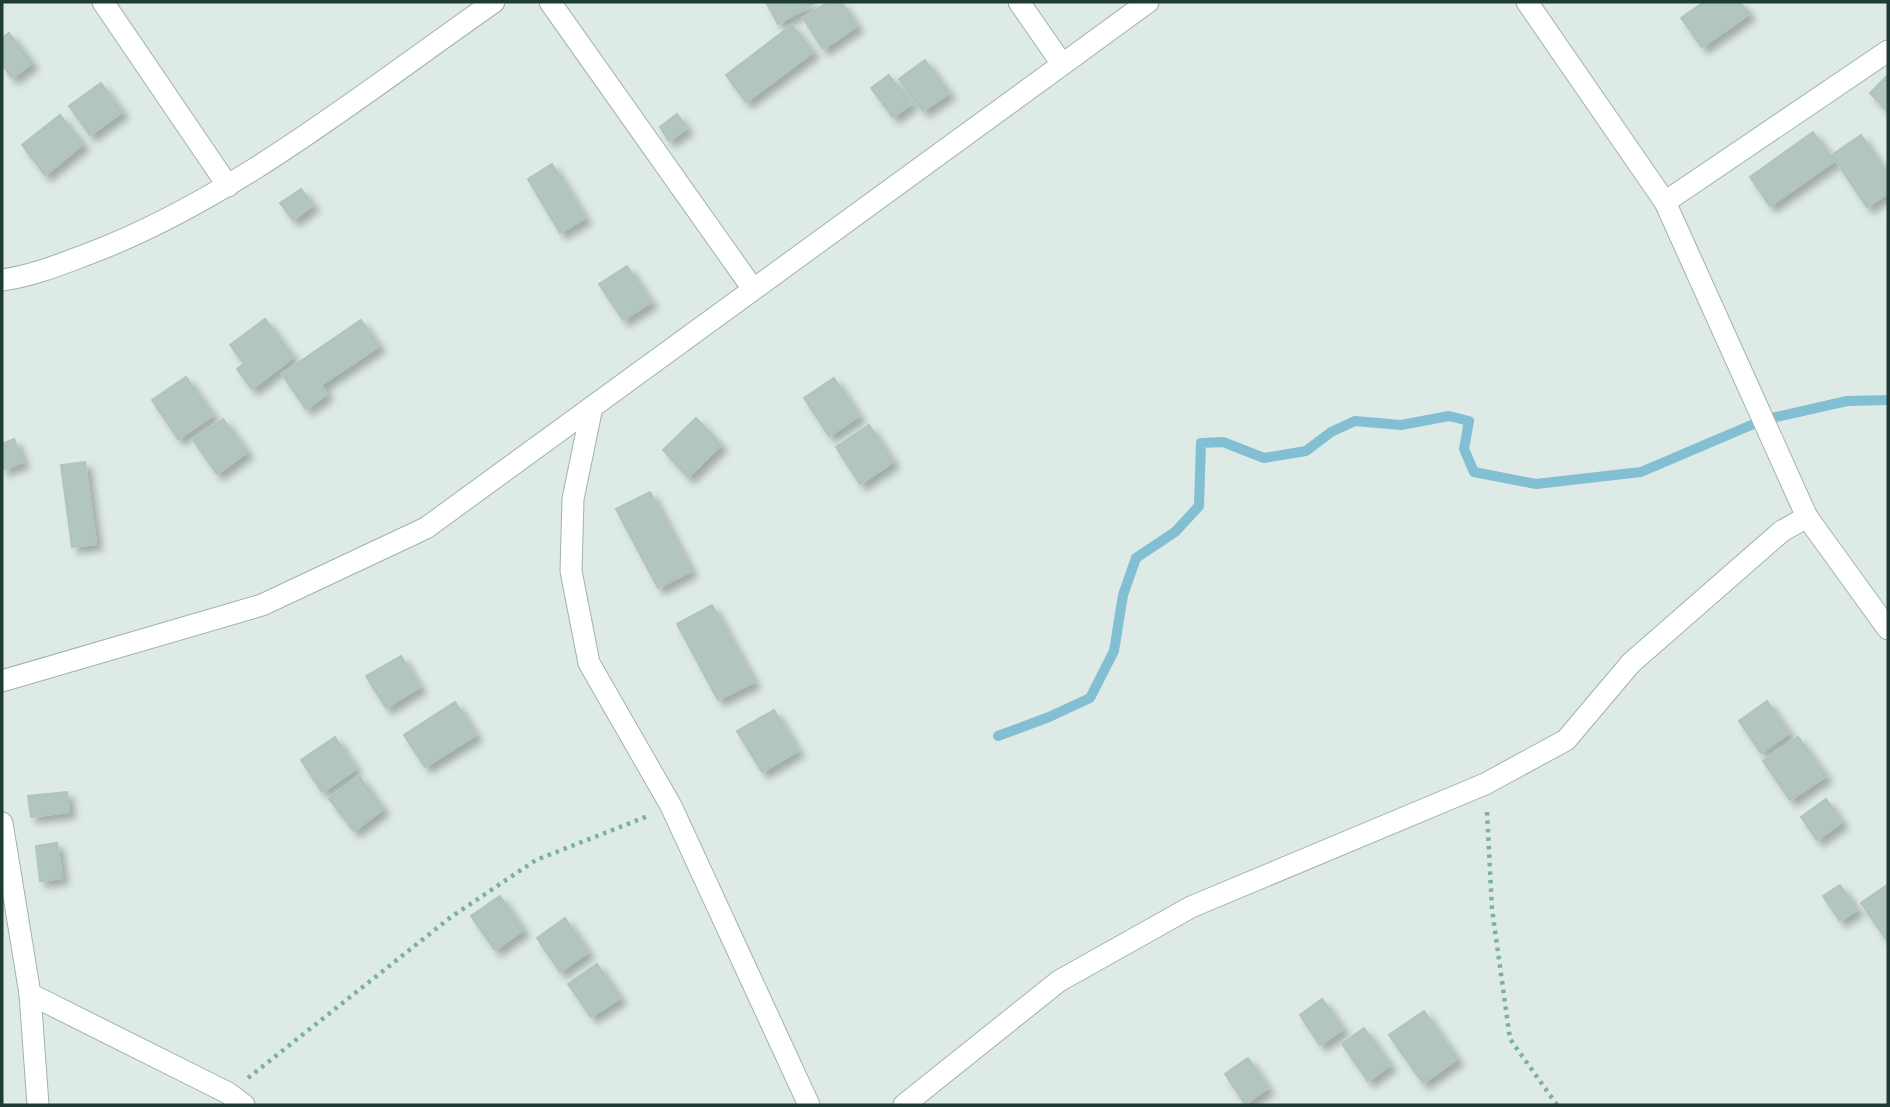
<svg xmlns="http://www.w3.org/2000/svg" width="1890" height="1107" font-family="'DM Sans',sans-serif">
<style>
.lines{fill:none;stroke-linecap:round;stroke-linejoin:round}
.stream{stroke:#82bfd3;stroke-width:10}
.building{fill:#b3c5bf;stroke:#b0c4be;stroke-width:2;filter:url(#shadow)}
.minor-casing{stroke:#a1b2ae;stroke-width:23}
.path{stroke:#7db0a4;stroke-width:4.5;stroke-dasharray:3.5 5;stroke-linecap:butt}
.minor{stroke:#fff;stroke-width:21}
</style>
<defs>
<filter id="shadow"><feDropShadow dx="6" dy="6" stdDeviation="3.5" flood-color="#0004"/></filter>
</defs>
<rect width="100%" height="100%" fill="#deeae6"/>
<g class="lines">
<polyline class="stream" points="998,736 1049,717 1090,698 1114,651 1123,595 1136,558 1175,532 1199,506 1201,443 1223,442 1264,458 1306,451 1331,432 1355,421 1401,425 1449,416 1469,421 1464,449 1474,472 1536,484 1641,472 1763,420 1847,401 1888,400"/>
</g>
<g class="building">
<polygon points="766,2 817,2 778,24"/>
<polygon points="828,2 841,2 857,26 823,49 803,18"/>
<polygon points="1704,2 1740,2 1749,14 1702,47 1681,18"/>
<polygon points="792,25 813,52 746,102 726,75"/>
<polygon points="9,33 32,63 12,78 2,64 2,38"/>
<polygon points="925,60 949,93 923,111 899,79"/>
<polygon points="889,75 911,104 893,117 871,88"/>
<polygon points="1888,75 1888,112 1870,93"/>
<polygon points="101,83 122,112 90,135 69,106"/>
<polygon points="677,114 687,128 669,141 660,127"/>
<polygon points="60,115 83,144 45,175 22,145"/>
<polygon points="1813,132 1834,161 1770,206 1750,177"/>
<polygon points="1861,135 1888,176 1888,193 1867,207 1832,155"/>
<polygon points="552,164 585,218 560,233 528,179"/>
<polygon points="301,189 313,205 293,220 280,203"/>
<polygon points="627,266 651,302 623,320 599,284"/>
<polygon points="265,319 293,357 252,389 237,369 244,364 230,345"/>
<polygon points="361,320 379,346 321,385 327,394 306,409 282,374"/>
<polygon points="186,377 213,415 178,439 152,400"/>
<polygon points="834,378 859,416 829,436 804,398"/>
<polygon points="696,418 721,445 688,477 663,450"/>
<polygon points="223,419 247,452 217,474 193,440"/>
<polygon points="869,425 893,462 860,484 836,447"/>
<polygon points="14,439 23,462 2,470 2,444"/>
<polygon points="85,462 96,544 72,547 61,465"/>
<polygon points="650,492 691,571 658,588 616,509"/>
<polygon points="712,605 754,682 718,700 677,624"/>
<polygon points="401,656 420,687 386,708 366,676"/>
<polygon points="1767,701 1789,733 1761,753 1739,721"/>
<polygon points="455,702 476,735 425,767 404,735"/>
<polygon points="774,710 798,751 762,772 737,731"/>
<polygon points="335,737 356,769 322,792 301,760"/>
<polygon points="1798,737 1826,776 1790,800 1763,761"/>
<polygon points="359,776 383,809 354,831 329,799"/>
<polygon points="67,792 69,812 31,817 28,796"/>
<polygon points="1826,799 1842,822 1817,840 1801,817"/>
<polygon points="57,843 62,878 40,881 36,846"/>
<polygon points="1840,885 1857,910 1840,921 1823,896"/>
<polygon points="1887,885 1888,887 1888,942 1861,903"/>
<polygon points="500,896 523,930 495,950 471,916"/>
<polygon points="565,918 588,952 560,972 537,938"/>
<polygon points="597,964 620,998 591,1017 568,984"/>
<polygon points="1322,999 1343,1029 1320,1045 1300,1015"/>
<polygon points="1424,1011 1457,1059 1423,1083 1389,1035"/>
<polygon points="1364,1028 1390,1065 1368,1081 1342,1044"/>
<polygon points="1248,1058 1268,1088 1245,1104 1225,1074"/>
</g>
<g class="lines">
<g class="minor-casing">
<g id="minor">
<polyline points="103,2 228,186"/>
<polyline points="550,2 753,289"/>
<polyline points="1019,2 1062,64"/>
<polyline points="1527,2 1665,202 1807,517"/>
<polyline points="1665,202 1888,51"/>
<path d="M 2,280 C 32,276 59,265 88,254 C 234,199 366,91 494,2"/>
<polyline points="592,407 573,499 571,571 589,663 671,806 809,1105"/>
<polyline points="2,681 262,605 426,528 1148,2"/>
<polyline points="2,823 30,994 38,1105"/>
<polyline points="30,994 228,1093 244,1105"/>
<polyline points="904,1105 1059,981 1191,907 1485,784 1566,740 1631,663 1782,531 1807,517 1888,629"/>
</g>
</g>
<g class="path">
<polyline points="1487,812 1492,909 1510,1039 1557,1105"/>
<polyline points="248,1078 451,917 536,860 648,816"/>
</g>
<use href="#minor" class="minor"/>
</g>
<rect width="1890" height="1107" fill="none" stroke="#1f3b36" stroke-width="7"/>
</svg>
